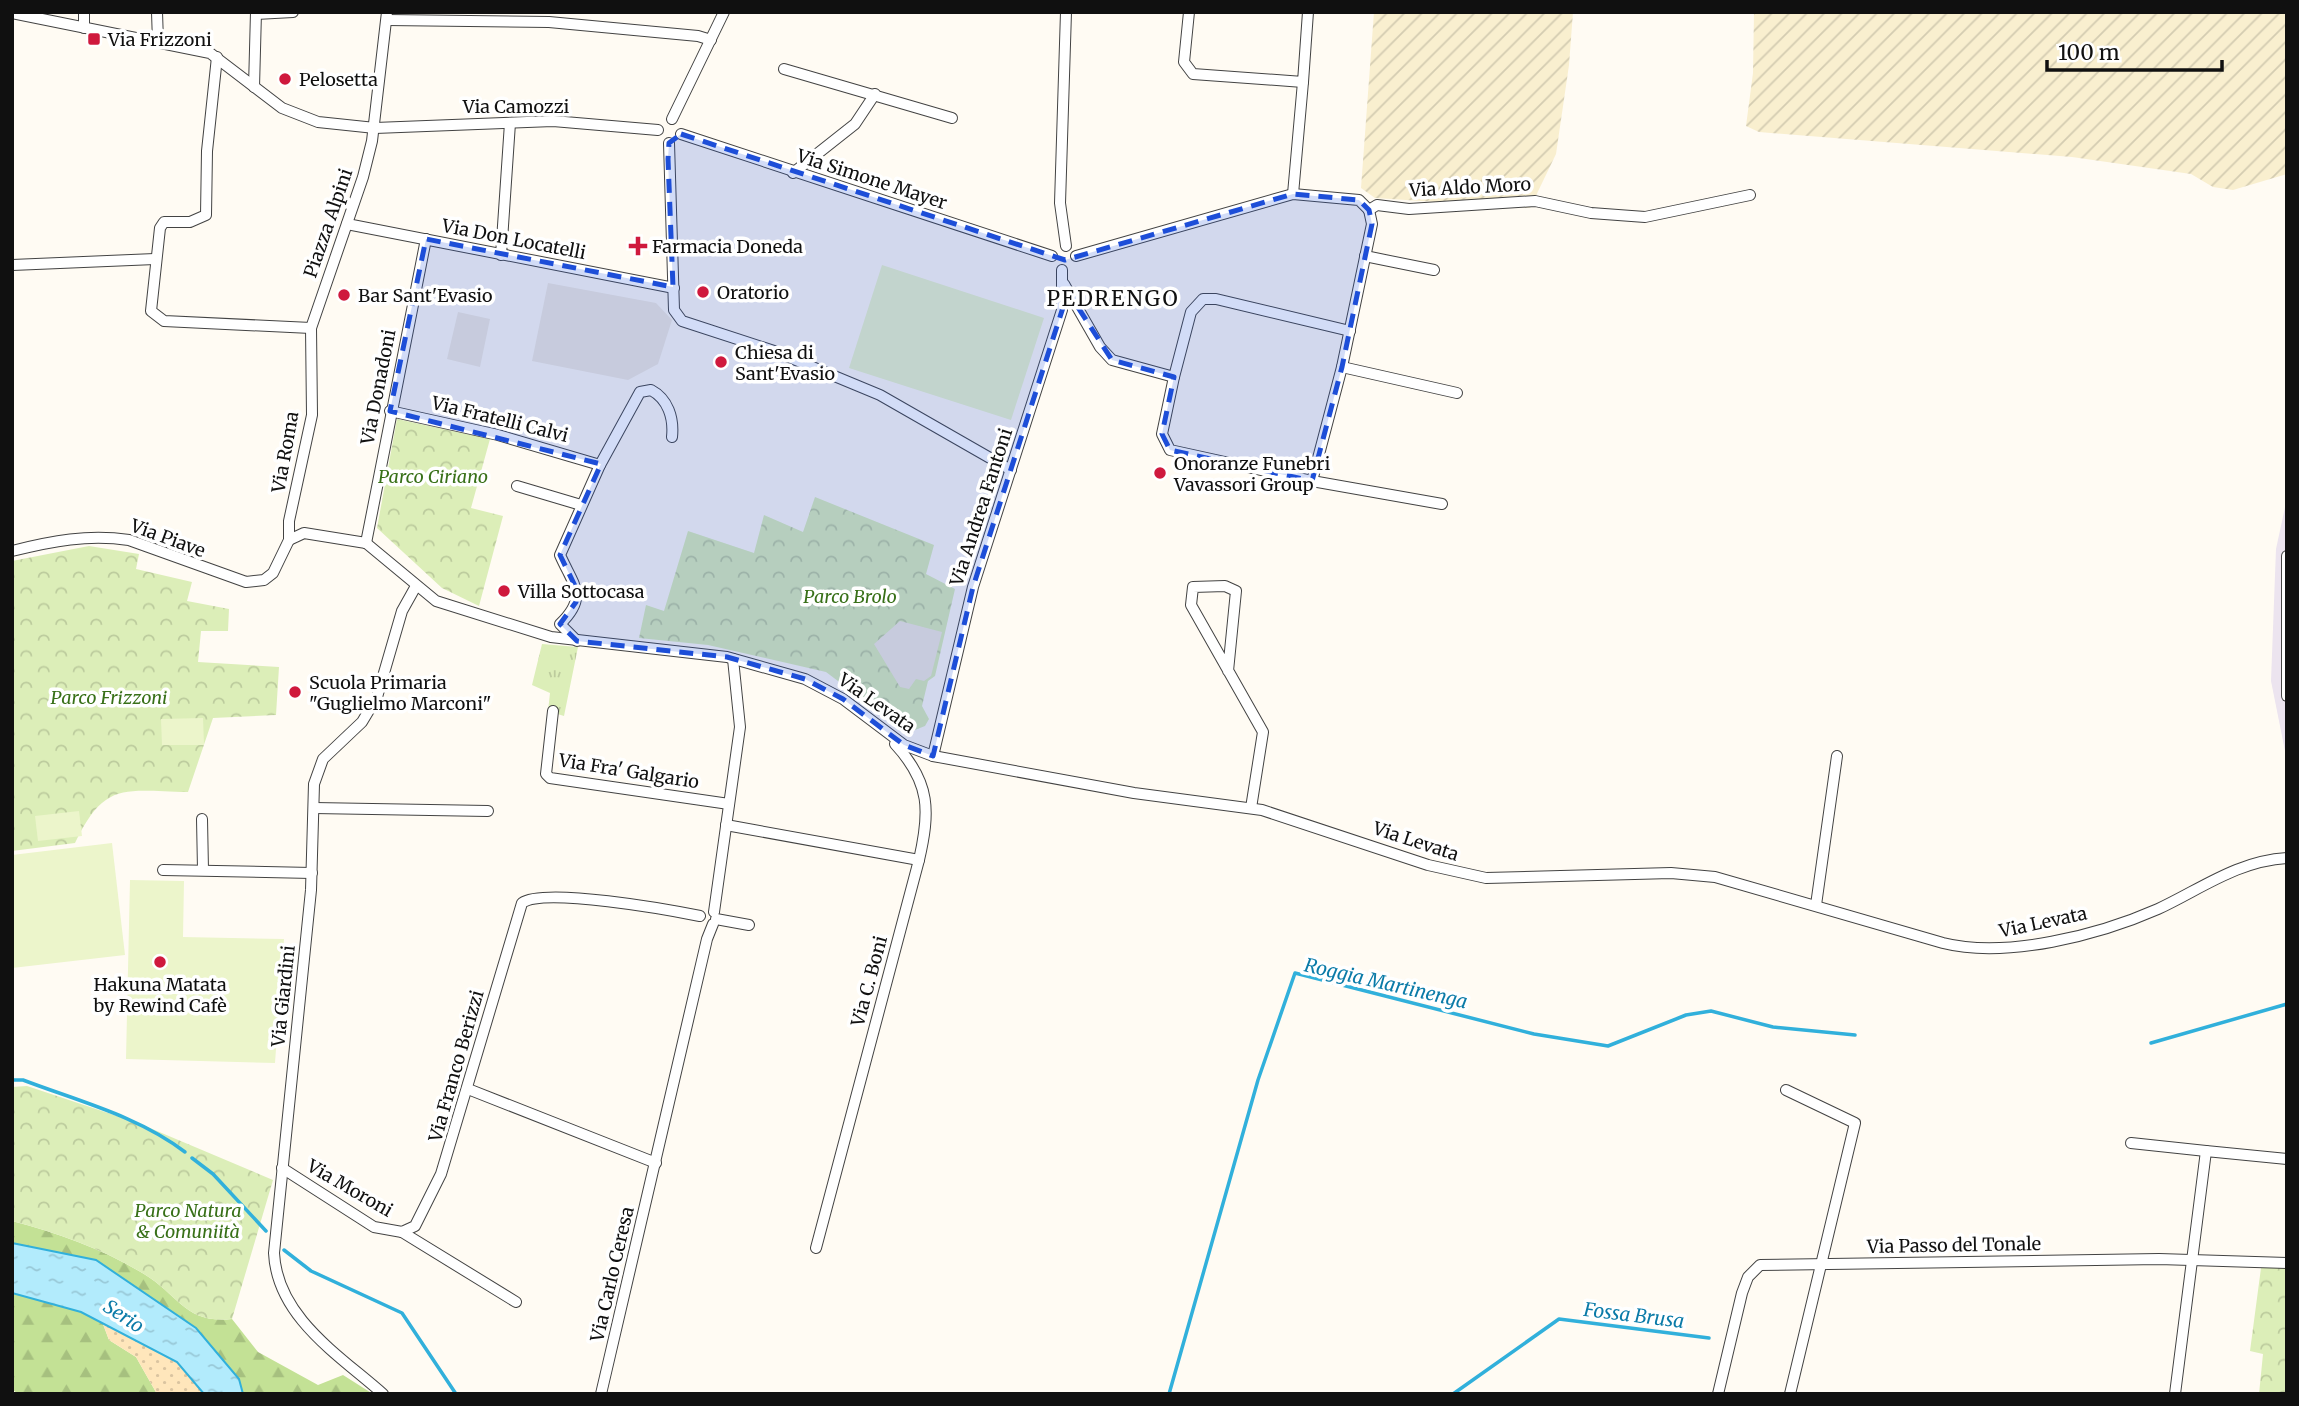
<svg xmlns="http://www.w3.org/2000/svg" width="2299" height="1406" font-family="Merriweather,serif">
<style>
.industrial{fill:#ece4ef}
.farmland{fill:url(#farmland-furrows)}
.grass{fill:url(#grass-tufts)}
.forest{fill:url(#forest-firs)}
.sand{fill:url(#sand-dots)}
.park{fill:url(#park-crowns)}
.pitch{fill:#ecf5cb}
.plaza{fill:#f2eadf}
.water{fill:url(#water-ripples);stroke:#31b0db;stroke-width:2}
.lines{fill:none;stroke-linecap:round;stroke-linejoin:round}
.stream{stroke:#31b0db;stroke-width:3.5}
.street-casing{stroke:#434343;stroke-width:12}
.street{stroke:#fff;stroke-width:10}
.marked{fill:#1d4ed8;fill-opacity:0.2;stroke:#1d4ed8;stroke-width:5;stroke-dasharray:14 9;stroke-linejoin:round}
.poi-dot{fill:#cf193d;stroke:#fff;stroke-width:2.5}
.labels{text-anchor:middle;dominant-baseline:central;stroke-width:7;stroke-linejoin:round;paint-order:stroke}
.poi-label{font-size:18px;fill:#101010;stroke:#fff;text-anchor:start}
.street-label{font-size:18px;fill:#101010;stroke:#fff}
.park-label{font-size:18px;font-style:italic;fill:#387018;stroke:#fff}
.water-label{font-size:19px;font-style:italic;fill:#0b7ba8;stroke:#fff}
.quarter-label{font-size:21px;letter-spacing:2px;fill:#101010;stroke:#fff}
</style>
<defs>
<pattern id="farmland-furrows" width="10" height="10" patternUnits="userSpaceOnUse" patternTransform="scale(1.75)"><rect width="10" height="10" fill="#f9efcf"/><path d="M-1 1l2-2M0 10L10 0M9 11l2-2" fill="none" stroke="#d4ccb1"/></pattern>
<pattern id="grass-tufts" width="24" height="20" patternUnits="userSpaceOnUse" patternTransform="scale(1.75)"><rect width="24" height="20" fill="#dceeb8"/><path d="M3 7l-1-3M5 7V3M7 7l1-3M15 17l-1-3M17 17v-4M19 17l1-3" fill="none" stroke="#bccb9d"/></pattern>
<pattern id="forest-firs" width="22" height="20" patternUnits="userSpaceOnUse" patternTransform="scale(1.75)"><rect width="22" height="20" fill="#c3e195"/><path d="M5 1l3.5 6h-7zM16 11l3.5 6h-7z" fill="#a6c07f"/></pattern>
<pattern id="sand-dots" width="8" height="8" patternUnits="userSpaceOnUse" patternTransform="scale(1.75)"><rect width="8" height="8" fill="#ffe6bb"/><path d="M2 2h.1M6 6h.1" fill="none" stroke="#dac4a0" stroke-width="1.8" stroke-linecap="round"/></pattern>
<pattern id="park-crowns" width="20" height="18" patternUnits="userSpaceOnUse" patternTransform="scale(1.75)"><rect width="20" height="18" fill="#dceeb8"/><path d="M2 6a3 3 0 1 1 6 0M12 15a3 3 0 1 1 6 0" fill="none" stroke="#bccb9d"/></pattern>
<pattern id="water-ripples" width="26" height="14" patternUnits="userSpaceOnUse" patternTransform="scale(1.75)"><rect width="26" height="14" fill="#b2ebfc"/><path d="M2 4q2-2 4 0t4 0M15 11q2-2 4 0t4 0" fill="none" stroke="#98c8d7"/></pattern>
</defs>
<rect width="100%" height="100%" fill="#fffbf3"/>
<polygon class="industrial" points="2287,498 2287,761 2271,681 2276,549"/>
<g class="farmland">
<polygon points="1374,12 1573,12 1569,65 1556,154 1530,208 1375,198 1361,188"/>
<polygon points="1754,12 2287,12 2287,174 2233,190 2213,187 2191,174 2072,157 1759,132 1746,126 1753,73"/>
</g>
<polygon class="grass" points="542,644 578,647 564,716 548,711 550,693 532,685"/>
<g class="forest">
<path d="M 12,1221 C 58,1233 103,1249 144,1274 C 179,1295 185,1324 232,1319 L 258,1352 L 318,1385 L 343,1375 L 373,1394 L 243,1394 L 239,1379 L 96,1260 L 12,1243 Z"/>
<polygon points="12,1293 81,1312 103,1324 109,1340 136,1357 157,1394 18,1394 12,1389"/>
</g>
<polygon class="sand" points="103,1324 177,1362 204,1394 157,1394 136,1357 109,1340"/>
<g class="park">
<polygon points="397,419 490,439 471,508 503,516 479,606 442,588 377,528"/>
<polygon points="815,497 934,545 926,574 955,589 935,676 928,681 922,706 929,719 925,726 907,733 826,672 708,645 639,638 646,605 664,611 688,531 754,553 764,515 803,532"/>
<path d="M 89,546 L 139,554 L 136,569 L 192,582 L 187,601 L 229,609 L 228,631 L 201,631 L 198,662 L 279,667 L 276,715 L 213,718 L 188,792 C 125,791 105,780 75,843 L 12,851 L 12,561 Z"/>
<path d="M 27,1086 L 138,1123 L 273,1180 L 232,1319 C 185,1324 179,1295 144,1274 C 103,1249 58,1233 12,1221 L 12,1087 Z"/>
<polygon points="2261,1268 2287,1268 2287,1394 2259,1394 2263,1354 2250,1351"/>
</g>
<g class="pitch">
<polygon points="882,265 1044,318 1011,420 849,368"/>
<polygon points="203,718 204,745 162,745 161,719"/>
<polygon points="79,811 82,836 38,841 35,816"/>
<polygon points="112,843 125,955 12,968 12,855"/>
<polygon points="130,880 184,881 183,937 284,939 275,1063 126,1059"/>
</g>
<g class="plaza">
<polygon points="548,283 656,303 672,320 658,364 628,380 532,361"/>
<polygon points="458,312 490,319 480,367 447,359"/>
<polygon points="900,621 942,632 931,676 924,681 916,679 909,689 900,687 874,644"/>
</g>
<polygon class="water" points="12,1243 96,1260 196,1328 239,1379 243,1394 204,1394 177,1362 81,1312 12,1293"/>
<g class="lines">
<g class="stream">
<polyline points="2151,1043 2287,1004"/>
<path d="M 12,1080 L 23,1080 C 78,1101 138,1116 185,1152"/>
<polyline points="192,1158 213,1174 266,1231"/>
<polyline points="284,1250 311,1271 402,1313 456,1394"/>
<polyline points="1169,1394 1258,1080 1295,973 1534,1034 1608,1046 1686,1015 1711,1011 1773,1027 1855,1035"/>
<polyline points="1453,1394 1559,1319 1709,1338"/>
</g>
<g class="street-casing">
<g id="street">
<polyline points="84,12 84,28"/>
<polyline points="157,12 158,42"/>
<polyline points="1189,12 1184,62 1193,74 1303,82 1308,12"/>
<polyline points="12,13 210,53 282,108 318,122 375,128 553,121 658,130"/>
<polyline points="256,14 293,12"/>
<polyline points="387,20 549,22 698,36 711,40"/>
<polyline points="217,57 207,151 206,215 190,222 164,222 160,228 151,311 164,321 311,328"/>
<polyline points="784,69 952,118"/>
<polyline points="254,87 256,12"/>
<polyline points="672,119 724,12"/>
<polyline points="681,134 1052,256"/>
<polyline points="669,143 674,310 682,321 774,351 880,395 1011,470"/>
<polyline points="793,173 855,124 875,94"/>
<polyline points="1293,194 1303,82"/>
<polyline points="1369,210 1372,224 1342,367 1312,481 1442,504"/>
<polyline points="1369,210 1377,205 1409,209 1535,201 1591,213 1645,217 1750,195"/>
<polyline points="347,224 674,288"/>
<polyline points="1066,246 1060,203 1066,12"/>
<polyline points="501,255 510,123"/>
<polyline points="1076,256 1293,194 1359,200 1369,210"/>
<polyline points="1365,256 1434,270"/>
<polyline points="12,265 155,259"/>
<polyline points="1064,284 1100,347 1112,360 1174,377 1191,312 1203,299 1216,299 1350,331"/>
<polyline points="1342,367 1457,393"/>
<polyline points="1174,377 1162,434 1170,450 1312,481"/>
<polyline points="390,411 498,435 600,465"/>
<polyline points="517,486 581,505"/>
<polyline points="289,540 304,533 366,543"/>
<path d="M 366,543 L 436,601 L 551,637 L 727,657 L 805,679 L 843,699 L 904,745 L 933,756 L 1134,793 L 1262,810 L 1428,865 L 1486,878 L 1671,873 L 1715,877 L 1943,943 C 2006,959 2099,935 2158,909 C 2201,889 2237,861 2287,858"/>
<polyline points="366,543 426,239"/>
<path d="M 12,551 C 52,541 88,534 129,540 L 246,582 L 264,580 L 273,573 L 289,540 L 289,521 L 312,415 L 311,328 L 363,177 L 372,141 L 387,12"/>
<polyline points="2287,556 2287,696"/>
<path d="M 577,641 L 560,624 C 589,596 573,585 560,555 L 600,465 L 640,392 L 651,390 C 668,399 674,418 672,437"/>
<polyline points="1228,671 1236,591 1225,586 1193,587 1191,605 1263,732 1251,808"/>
<polyline points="553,711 546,774 550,778 729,804"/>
<polyline points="933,756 973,587 1062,310 1062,270"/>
<polyline points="314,808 488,811"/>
<polyline points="202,819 203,870"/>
<polyline points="726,825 919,860"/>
<polyline points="163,870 312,873"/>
<polyline points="1816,905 1837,756"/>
<polyline points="714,912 740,727 733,659"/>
<polyline points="716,919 749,925"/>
<polyline points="468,1089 656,1163"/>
<polyline points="1786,1090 1855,1123 1790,1394"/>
<polyline points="2131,1143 2206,1151"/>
<path d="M 282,1168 L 374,1227 L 402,1232 L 415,1226 L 441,1174 L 522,903 C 544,887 670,910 700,916"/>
<polyline points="402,1232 516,1302"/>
<path d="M 816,1248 L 919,860 C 930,812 931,783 895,744"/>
<path d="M 383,1394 C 339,1355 277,1317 274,1253 L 311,890 L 314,784 L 323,759 L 362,722 L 377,697 L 402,611 L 416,586"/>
<polyline points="601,1394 707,939 713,924"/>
<polyline points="1718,1394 1742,1293 1748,1277 1760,1265 2159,1259 2287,1263"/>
<polyline points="2175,1394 2206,1151 2287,1159"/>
</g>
</g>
<use href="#street" class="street"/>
</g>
<path class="marked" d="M 681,134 L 1065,260 L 1293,194 L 1359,200 L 1369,210 L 1372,224 L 1342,367 L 1312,481 L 1170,450 L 1162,434 L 1174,377 L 1112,360 L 1068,292 L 973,587 L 933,756 L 904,745 L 843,699 L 805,679 L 727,657 L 577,641 L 560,624 L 576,602 L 577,590 L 560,555 L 601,464 L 390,411 L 426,239 L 673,287 L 668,159 L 669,143 Z"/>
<g class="poi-dot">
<rect x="87" y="32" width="14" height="14" rx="3.5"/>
<circle cx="285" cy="79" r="7"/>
<path d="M634.5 235.5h7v7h7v7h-7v7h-7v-7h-7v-7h7z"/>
<circle cx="703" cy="292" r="7"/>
<circle cx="344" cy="295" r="7"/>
<circle cx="721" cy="362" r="7"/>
<circle cx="1160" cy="473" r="7"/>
<circle cx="504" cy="591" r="7"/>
<circle cx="295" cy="692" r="7"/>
<circle cx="160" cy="962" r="7"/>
</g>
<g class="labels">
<g class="poi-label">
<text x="108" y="39">Via Frizzoni</text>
<text x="299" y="79">Pelosetta</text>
<text x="652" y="246">Farmacia Doneda</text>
<text x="717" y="292">Oratorio</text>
<text x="358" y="295">Bar Sant'Evasio</text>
<text x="735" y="352">Chiesa di<tspan x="735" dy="21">Sant'Evasio</tspan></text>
<text x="1174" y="463">Onoranze Funebri<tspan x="1174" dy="21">Vavassori Group</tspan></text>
<text x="518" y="591">Villa Sottocasa</text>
<text x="309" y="682">Scuola Primaria<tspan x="309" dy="21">"Guglielmo Marconi"</tspan></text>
<text x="160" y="984" text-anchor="middle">Hakuna Matata<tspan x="160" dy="21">by Rewind Cafè</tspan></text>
</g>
<g class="street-label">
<text x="516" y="106">Via Camozzi</text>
<text transform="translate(872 179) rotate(18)">Via Simone Mayer</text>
<text transform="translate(1470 187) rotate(-3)">Via Aldo Moro</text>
<text transform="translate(328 223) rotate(-71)">Piazza Alpini</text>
<text transform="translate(514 239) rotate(11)">Via Don Locatelli</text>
<text transform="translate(378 387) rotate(-79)">Via Donadoni</text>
<text transform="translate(500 419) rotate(14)">Via Fratelli Calvi</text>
<text transform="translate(285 452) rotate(-80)">Via Roma</text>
<text transform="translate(981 507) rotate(-72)">Via Andrea Fantoni</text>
<text transform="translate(168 538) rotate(20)">Via Piave</text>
<text transform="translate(877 703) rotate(35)">Via Levata</text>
<text transform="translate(629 771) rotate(9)">Via Fra' Galgario</text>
<text transform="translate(1416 841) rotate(18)">Via Levata</text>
<text transform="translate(2043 922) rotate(-12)">Via Levata</text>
<text transform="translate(869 981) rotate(-75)">Via C. Boni</text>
<text transform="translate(283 996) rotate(-84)">Via Giardini</text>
<text transform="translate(456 1066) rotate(-74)">Via Franco Berizzi</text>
<text transform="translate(350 1188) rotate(30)">Via Moroni</text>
<text transform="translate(1954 1245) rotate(-1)">Via Passo del Tonale</text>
<text transform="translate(612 1274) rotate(-77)">Via Carlo Ceresa</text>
</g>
<g class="park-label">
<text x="433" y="476">Parco Ciriano</text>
<text x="850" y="596">Parco Brolo</text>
<text x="109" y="697">Parco Frizzoni</text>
<text x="188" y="1210">Parco Natura<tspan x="188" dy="21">&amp; Comuniità</tspan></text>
</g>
<g class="water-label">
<text transform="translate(1386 983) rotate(13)">Roggia Martinenga</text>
<text transform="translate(1634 1315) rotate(7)">Fossa Brusa</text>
<text transform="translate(124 1316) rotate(33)">Serio</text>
</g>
<g class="quarter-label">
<text x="1113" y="298">PEDRENGO</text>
</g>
</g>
<rect width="2299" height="1406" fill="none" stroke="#101010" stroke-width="28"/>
<path d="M2047 60v10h175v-10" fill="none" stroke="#101010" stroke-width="3.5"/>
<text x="2058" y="60" font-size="21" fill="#101010" stroke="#ffffff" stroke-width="5" paint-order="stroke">100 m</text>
</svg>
